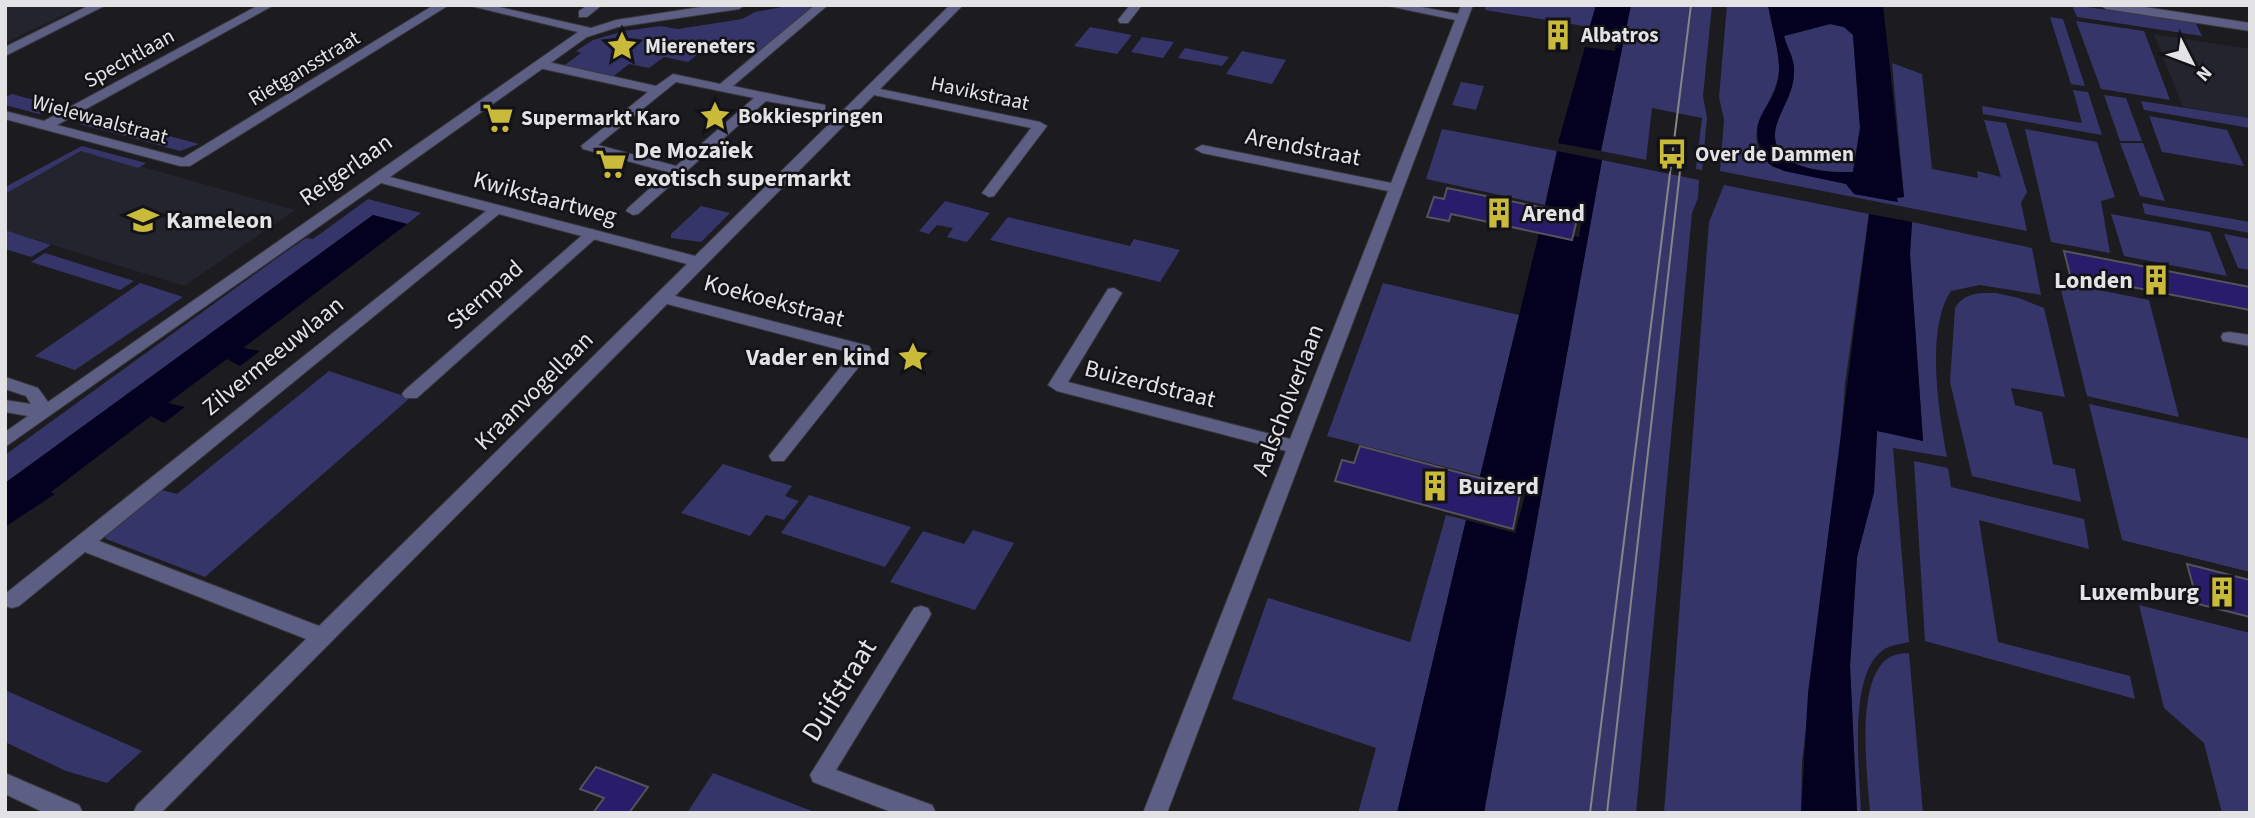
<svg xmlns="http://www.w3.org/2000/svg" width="2255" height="818" font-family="'Source Sans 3',sans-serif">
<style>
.built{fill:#23242e}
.green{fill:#36356a}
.water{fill:#04001f;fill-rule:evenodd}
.building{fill:#281c6b;stroke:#535359;stroke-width:2}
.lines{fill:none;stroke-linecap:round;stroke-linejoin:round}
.pedestrian-casing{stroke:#37373c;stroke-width:2}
.minor-casing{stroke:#37373c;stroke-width:2}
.pedestrian{fill:#5d5e83;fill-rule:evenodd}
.minor{fill:#5d5e83;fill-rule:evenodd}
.tram{stroke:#868689;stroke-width:2}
.labels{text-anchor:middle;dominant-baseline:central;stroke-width:5;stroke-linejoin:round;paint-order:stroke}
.far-poi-label{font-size:21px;font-weight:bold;fill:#e3e3e6;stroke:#121217;text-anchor:start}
.far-street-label{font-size:21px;fill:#e3e3e6;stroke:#121217}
.street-label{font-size:24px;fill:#e3e3e6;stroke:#121217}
.poi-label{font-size:24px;font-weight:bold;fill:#e3e3e6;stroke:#121217;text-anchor:start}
.near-street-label{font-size:28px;fill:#e3e3e6;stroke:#121217}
</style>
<rect width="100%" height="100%" fill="#1b1b20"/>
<g class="built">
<polygon points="5,5 84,5 5,43"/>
<polygon points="2154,34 2250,49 2250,118 2183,107"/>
<polygon points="83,150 295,210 184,286 5,230 5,194"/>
</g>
<g class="green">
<polygon points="792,5 818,5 758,56 709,45 688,62 664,57 649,68 629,64 611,78 562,67 581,53 576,51 593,40 624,31 660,26 678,29 742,19 755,12"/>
<polygon points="1486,5 1596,5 1590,27 1485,10"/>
<polygon points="1631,5 1712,5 1703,96 1707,118 1702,170 1696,169 1702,118 1652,108 1646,160 1601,151"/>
<path d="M 1727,5 L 1768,5 C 1771,24 1780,54 1779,71 C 1776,107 1734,132 1773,167 L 1846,184 L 1855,194 L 1897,202 L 1897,198 L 1904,197 L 1892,63 L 1922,74 L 1932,169 L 1978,178 L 1977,171 L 2001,177 L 1984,120 L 2006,123 L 2027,192 L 2021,203 L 2027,231 L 1720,171 L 1724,120 L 1719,97 Z"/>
<polygon points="2072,5 2195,22 2202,36 2077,17"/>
<polygon points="2050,17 2063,19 2085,86 2071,84"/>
<polygon points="2076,21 2144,31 2170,100 2101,89"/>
<path d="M 1830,24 L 1844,27 L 1853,35 L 1860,128 L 1853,172 C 1823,173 1763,168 1777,123 C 1783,106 1794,91 1794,72 C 1795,59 1787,48 1784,36 Z"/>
<polygon points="1090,27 1132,35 1117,54 1074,46"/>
<polygon points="1142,37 1174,42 1163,58 1131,52"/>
<polygon points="1185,48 1229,57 1222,66 1178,58"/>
<polygon points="1242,51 1286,60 1272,84 1226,74"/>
<polygon points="1461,82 1484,86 1476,110 1452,105"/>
<polygon points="2073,90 2088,92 2102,135 1983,114 1982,106 2082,123"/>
<polygon points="12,94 60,107 39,114 5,105 5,97"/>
<polygon points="2104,95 2126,98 2142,141 2120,141"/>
<polygon points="2141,101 2250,118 2250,128 2144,110"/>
<polygon points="89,114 140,128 125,136 79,124 81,119"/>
<polygon points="2149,116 2227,130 2244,166 2162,152"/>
<polygon points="143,129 199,144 180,151 129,137"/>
<polygon points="1442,129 1557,151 1545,205 1426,179"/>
<polygon points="2025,129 2097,142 2115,197 2101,201 2110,253 2051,242"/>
<polygon points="2120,143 2143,143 2165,201 2140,196"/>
<polygon points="82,146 146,163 138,168 81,151 5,194 5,187"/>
<polygon points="1602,160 1699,180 1698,198 1692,213 1636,813 1484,813"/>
<polygon points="1724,185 1869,214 1845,384 1838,472 1802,761 1801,813 1664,813 1709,222"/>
<polygon points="368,199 421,213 407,224 373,215 5,483 5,455 277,258 306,238 313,239"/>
<polygon points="945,201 990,213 967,242 947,237 953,228 937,225 929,234 919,231"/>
<polygon points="2142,203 2250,222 2250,233 2145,214"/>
<polygon points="701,206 730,213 701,242 671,238 671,234"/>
<polygon points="2111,214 2210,232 2227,276 2124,256"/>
<polygon points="1008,217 1130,246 1134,239 1180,250 1160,282 990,240"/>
<path d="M 1912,222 L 2032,248 L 2041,295 L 1980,285 L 1951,291 C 1925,329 1939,413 1947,457 L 1893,448 L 1909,642 C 1901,644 1890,645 1883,650 C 1847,676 1860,773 1861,813 L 1857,813 L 1850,666 L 1857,557 L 1874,492 L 1877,430 L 1923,441 L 1910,254 Z"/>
<polygon points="5,230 51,245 31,257 5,249"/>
<polygon points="2224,234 2250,239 2250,270 2238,268"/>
<polygon points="45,253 134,281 120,290 31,262"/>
<polygon points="2059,282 2149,300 2179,417 2087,396"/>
<polygon points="140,283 183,297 75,370 35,356"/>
<polygon points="1383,283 1519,315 1480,476 1327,436"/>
<path d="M 1996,293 L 2019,298 L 2044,308 L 2065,397 L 2011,388 L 2015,405 L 2042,412 L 2053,464 L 2075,469 L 2081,502 L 1972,476 L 1950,382 L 1955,308 C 1965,292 1979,293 1996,293 Z"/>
<polygon points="329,371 410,398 205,577 106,539 104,535 158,489 177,494"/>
<polygon points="2089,404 2250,439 2250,572 2122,540"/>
<polygon points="1914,461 1948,468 1951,487 2084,519 2089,549 1979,520 1998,642 2130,676 2135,699 1925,641"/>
<polygon points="723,464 792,486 785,496 799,501 784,520 766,515 750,536 681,513"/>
<polygon points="809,495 911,527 885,567 781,533"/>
<polygon points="1446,515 1466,520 1397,813 1358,813 1376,748 1232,699 1268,598 1410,642"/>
<polygon points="973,530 1014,543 975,610 890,582 923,531 964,544"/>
<polygon points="2139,605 2250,633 2250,813 2222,813 2204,743 2164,708"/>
<path d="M 1909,653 L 1923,813 L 1870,813 C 1868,778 1853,674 1892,656 C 1897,654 1904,653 1909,653 Z"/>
<polygon points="5,690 142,751 107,783 66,771 5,742"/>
<polygon points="713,773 817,813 687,813"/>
</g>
<g class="water">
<polygon points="1596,5 1631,5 1601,151 1558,143 1585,47 1615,51 1618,34 1589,29"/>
<path d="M 1768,5 L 1883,5 L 1904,197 L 1897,198 L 1898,202 L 1854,194 L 1846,184 L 1784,171 L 1769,164 C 1738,113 1778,114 1779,69 C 1780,54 1771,22 1768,5 ZM 1830,24 L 1844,27 L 1853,35 L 1860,128 L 1853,172 C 1822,173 1763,168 1777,123 C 1783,106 1794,91 1794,72 C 1795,59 1787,48 1784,36 Z"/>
<polygon points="1557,151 1602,160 1484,813 1397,813 1466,520 1515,533 1527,488 1480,476 1540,229 1579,237 1583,213 1545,205"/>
<polygon points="1869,214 1912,222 1910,254 1923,441 1877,431 1874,492 1857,557 1850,666 1857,813 1801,813 1808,693"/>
<polygon points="373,215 407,224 243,348 260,351 240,366 227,359 168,403 185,407 164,423 151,416 51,492 55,494 5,527 5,483"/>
</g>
<g class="building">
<polygon points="1447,188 1578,215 1572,240 1451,214 1449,221 1427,217 1434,197 1444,199"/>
<polygon points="2064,251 2250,287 2250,310 2070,275"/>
<polygon points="1360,446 1521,489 1513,529 1335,481 1342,460 1354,463"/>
<polygon points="2187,564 2250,580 2250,617 2198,604"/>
<polygon points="596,767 648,787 629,813 593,813 604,798 580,789"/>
</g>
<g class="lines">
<g class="pedestrian-casing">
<g id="pedestrian">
<path d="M 815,5 L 828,5 L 733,86 L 825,105 L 825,111 L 766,101 L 638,214 L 633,215 L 626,211 L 628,208 L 668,172 L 583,149 L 581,146 L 648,92 L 539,68 L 533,64 L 539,60 L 656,86 L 673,74 L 720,84 ZM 676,82 L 754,98 L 676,166 L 598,145 Z"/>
<polygon points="592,229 597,231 600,234 597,237 417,398 405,398 402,394 405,390 587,231"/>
</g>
</g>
<g class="minor-casing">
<g id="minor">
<polygon points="90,5 106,5 5,56 5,47"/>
<polygon points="259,5 274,5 57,125 183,158 434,5 449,5 190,166 180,166 5,119 5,111 44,121"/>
<path d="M 467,5 L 490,5 L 591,28 L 616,20 L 714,5 L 745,5 L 739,9 L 618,27 L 587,37 L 390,177 L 695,256 L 950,5 L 963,5 L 880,89 L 1040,122 L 1047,126 L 994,196 L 989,197 L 982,193 L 1031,128 L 874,95 L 675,296 L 869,346 L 871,350 L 869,354 L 784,461 L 772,461 L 769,456 L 852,353 L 667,304 L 161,813 L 133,813 L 137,805 L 306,639 L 85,552 L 19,606 L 12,608 L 5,606 L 5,594 L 486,211 L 381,183 L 5,447 L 5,432 L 28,416 L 5,412 L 5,400 L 31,404 L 26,396 L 5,389 L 5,377 L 38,388 L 48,402 L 578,32 ZM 499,214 L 687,264 L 319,626 L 99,541 Z"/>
<polygon points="588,5 602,5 587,17 579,17 579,11"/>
<polygon points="1130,5 1142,5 1128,23 1120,23 1118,20"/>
<polygon points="1384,5 1411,5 1458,14 1461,5 1473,5 1167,813 1143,813 1286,451 1057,391 1048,385 1108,289 1114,288 1122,293 1068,382 1290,439 1388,191 1202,153 1195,149 1202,145 1391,183 1455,20"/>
<polygon points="2100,5 2131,5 2250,23 2250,31 2106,9"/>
<polygon points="2229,332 2250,335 2250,346 2223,341 2221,337 2223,333"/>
<polygon points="921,606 928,608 931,614 928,620 836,770 932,805 936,813 894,813 813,782 810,775 914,608"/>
<polygon points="5,773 79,805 83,813 45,813 5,794"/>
</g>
</g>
<use href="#pedestrian" class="pedestrian"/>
<use href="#minor" class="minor"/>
<g class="tram">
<polyline points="1590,813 1691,5"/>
<polyline points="1607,813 1681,162"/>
</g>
</g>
<defs>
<g id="building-bare" transform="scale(2.415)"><path d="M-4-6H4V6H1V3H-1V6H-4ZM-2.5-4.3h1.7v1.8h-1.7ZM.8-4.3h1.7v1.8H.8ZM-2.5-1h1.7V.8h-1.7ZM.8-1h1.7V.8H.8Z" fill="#caba3a" stroke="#121217" stroke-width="2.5" paint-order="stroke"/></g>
<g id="sight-bare" transform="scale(2.415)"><path d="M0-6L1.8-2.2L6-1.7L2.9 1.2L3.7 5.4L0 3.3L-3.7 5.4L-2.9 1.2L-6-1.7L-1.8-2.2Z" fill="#caba3a" stroke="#121217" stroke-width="2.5" paint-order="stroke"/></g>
<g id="supermarket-bare" transform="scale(2.415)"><path d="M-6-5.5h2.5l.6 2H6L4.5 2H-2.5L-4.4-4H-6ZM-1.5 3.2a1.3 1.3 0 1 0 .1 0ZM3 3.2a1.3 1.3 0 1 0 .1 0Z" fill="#caba3a" stroke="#121217" stroke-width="2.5" paint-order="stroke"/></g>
<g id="bus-bare" transform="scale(2.415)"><path d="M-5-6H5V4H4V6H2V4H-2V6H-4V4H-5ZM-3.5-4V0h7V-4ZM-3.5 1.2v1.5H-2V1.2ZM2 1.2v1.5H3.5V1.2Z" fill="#caba3a" stroke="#121217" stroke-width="2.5" paint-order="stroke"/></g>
<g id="school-bare" transform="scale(2.415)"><path d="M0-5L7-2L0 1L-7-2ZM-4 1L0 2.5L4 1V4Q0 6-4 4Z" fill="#caba3a" stroke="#121217" stroke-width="2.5" paint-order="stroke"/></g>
</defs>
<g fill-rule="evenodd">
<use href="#building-bare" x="1558" y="35"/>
<use href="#sight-bare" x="622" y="46"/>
<use href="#sight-bare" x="715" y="116"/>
<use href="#supermarket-bare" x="498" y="118"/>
<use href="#bus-bare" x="1672" y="154"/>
<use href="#supermarket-bare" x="611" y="164"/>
<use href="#building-bare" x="1499" y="213"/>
<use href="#school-bare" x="143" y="220"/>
<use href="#building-bare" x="2156" y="280"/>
<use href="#sight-bare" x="913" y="357"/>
<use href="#building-bare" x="1435" y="486"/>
<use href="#building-bare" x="2222" y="592"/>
</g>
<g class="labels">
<g class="far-poi-label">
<text x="1581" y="35">Albatros</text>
<text x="645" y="46">Miereneters</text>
<text x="738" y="116">Bokkiespringen</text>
<text x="521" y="118">Supermarkt Karo</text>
<text x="1695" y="154">Over de Dammen</text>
</g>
<g class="far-street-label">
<text transform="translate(129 58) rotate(-29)">Spechtlaan</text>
<text transform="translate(304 68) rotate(-31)">Rietgansstraat</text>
<text transform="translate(980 93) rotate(12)">Havikstraat</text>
<text transform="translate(100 119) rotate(15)">Wielewaalstraat</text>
</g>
<g class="street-label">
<text transform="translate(1303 147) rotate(11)">Arendstraat</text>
<text transform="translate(346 170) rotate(-35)">Reigerlaan</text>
<text transform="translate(545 198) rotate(15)">Kwikstaartweg</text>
<text transform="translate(485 295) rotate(-41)">Sternpad</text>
<text transform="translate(774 301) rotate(15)">Koekoekstraat</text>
<text transform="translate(273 356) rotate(-39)">Zilvermeeuwlaan</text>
<text transform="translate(1150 384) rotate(14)">Buizerdstraat</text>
<text transform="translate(534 391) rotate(-45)">Kraanvogellaan</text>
<text transform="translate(1288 400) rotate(-69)">Aalscholverlaan</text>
</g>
<g class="poi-label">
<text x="634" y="150">De Mozaïek<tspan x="634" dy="28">exotisch supermarkt</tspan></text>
<text x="1522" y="213">Arend</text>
<text x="166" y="220">Kameleon</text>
<text x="2133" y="280" text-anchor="end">Londen</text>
<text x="890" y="357" text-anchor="end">Vader en kind</text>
<text x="1458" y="486">Buizerd</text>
<text x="2199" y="592" text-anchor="end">Luxemburg</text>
</g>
<g class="near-street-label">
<text transform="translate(839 690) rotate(-58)">Duifstraat</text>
</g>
</g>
<rect width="2255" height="818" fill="none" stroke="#e3e3e6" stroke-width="14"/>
<g transform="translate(2192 63) rotate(132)" stroke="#121217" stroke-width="5" paint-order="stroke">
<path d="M0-5L12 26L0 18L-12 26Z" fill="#e3e3e6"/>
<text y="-10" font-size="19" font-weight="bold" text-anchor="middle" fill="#e3e3e6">N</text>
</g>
</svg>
